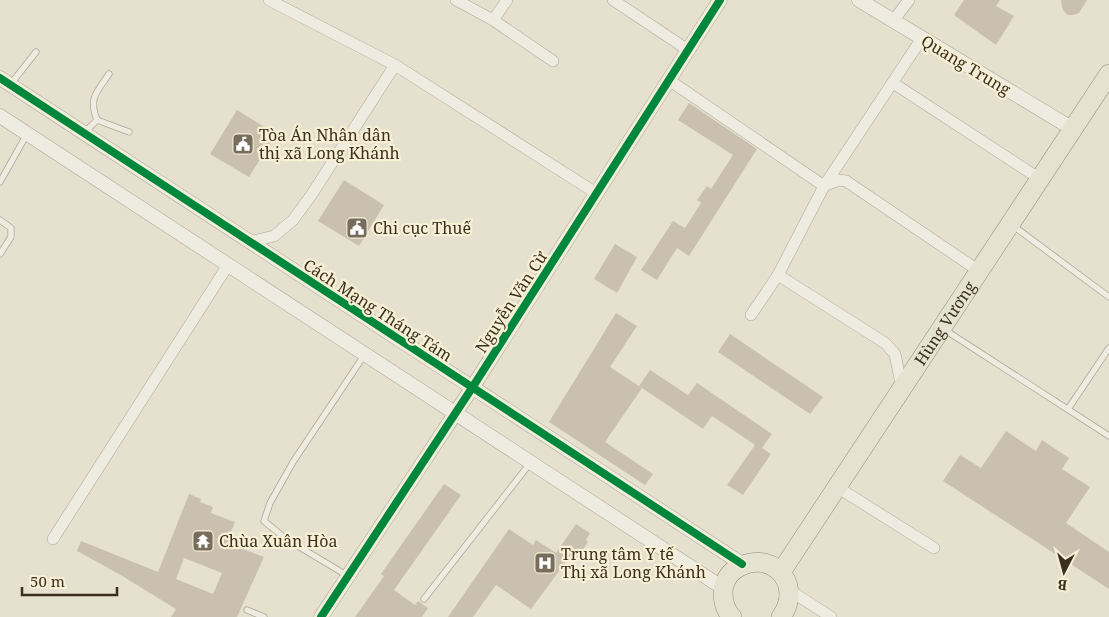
<svg xmlns="http://www.w3.org/2000/svg" width="1109" height="617" font-family="'Noto Serif',serif">
<style>
.building{fill:#cac0b0;fill-rule:evenodd}
.lines{fill:none;stroke-linecap:round;stroke-linejoin:round}
.service-casing{stroke:#aca697;stroke-width:7}
.minor-casing{stroke:#aca697;stroke-width:12}
.tertiary-casing{stroke:#aca697;stroke-width:15}
.primary-casing{stroke:#918b7e;stroke-width:20}
.service{stroke:#eeebe1;stroke-width:5.5}
.minor{stroke:#eeebe1;stroke-width:11}
.tertiary{stroke:#eeebe1;stroke-width:14}
.primary{stroke:#e6e2d2;stroke-width:19}
.cycleway-casing{stroke:#f7f0d5;stroke-width:11}
.cycleway{stroke:#00873e;stroke-width:8}
.labels{text-anchor:middle;dominant-baseline:central;stroke-width:4.5;stroke-linejoin:round;paint-order:stroke}
.street-label{font-size:16px;fill:#3b2f1f;stroke:#f7f0d5}
.poi-label{font-size:16px;fill:#3b2f1f;stroke:#f7f0d5;text-anchor:start}
</style>
<rect width="100%" height="100%" fill="#e6e1cf"/>
<g class="building">
<polygon points="964,0 1000,0 996,6 1014,16 996,45 954,15"/>
<polygon points="1061,0 1087,0 1079,13 1073,15 1068,15 1063,10"/>
<polygon points="689,103 757,149 689,256 677,248 657,280 641,270 673,221 685,228 701,203 697,200 707,186 711,189 733,155 678,120"/>
<polygon points="237,110 276,134 249,177 210,154"/>
<polygon points="344,180 384,205 359,246 318,221"/>
<polygon points="615,244 637,257 617,293 594,279"/>
<polygon points="616,313 637,326 610,367 642,388 605,442 653,474 645,485 549,422"/>
<polygon points="730,334 823,397 810,414 718,352"/>
<polygon points="650,370 688,395 697,383 772,434 762,448 771,454 743,495 727,485 755,445 712,416 703,429 639,386"/>
<polygon points="1006,431 1036,451 1042,440 1069,458 1062,469 1090,487 1066,523 1109,552 1109,589 943,481 960,455 981,468"/>
<polygon points="444,484 461,495 394,590 415,605 418,601 428,608 422,617 355,617 384,576 381,574"/>
<path d="M 189,494 L 201,499 L 200,502 L 213,507 L 211,513 L 235,522 L 230,534 L 237,537 L 233,545 L 264,557 L 237,617 L 171,617 L 176,609 L 119,574 L 77,551 L 81,541 L 158,572 ZM 184,558 L 222,573 L 213,594 L 176,579 Z"/>
<polygon points="576,524 590,533 586,540 588,542 577,558 571,555 531,609 496,585 473,617 448,617 509,529 533,545 536,540 556,553"/>
</g>
<g class="lines">
<g class="service-casing">
<g id="service">
<path d="M 109,74 C 97,92 88,98 97,120 L 129,132"/>
<polyline points="10,85 36,52"/>
<polyline points="84,133 97,120"/>
<polyline points="0,182 27,134"/>
<polyline points="0,220 11,228 11,237 0,254"/>
<polyline points="1012,225 1109,297"/>
<polyline points="945,330 1109,436"/>
<polyline points="1068,409 1109,348"/>
<polyline points="348,576 286,539 264,521 270,503 293,462 365,354"/>
<polyline points="424,599 531,462"/>
<polyline points="247,610 264,617"/>
</g>
</g>
<g class="minor-casing">
<g id="minor">
<polyline points="269,0 395,65 596,193"/>
<polyline points="456,0 493,20 553,61"/>
<polyline points="613,0 688,50"/>
<polyline points="493,20 507,0"/>
<polyline points="893,21 909,0"/>
<polyline points="669,80 824,186 839,180 846,181 979,271"/>
<polyline points="893,83 1040,179"/>
<polyline points="249,242 274,236 293,220 312,194 395,65"/>
<polyline points="778,275 885,343 895,354 902,389"/>
<polyline points="751,315 778,275 824,186 922,38"/>
<polyline points="837,487 934,548"/>
<polyline points="53,539 228,265"/>
<polyline points="789,590 831,617"/>
</g>
</g>
<g class="tertiary-casing">
<g id="tertiary">
<polyline points="859,0 1073,129"/>
<polyline points="0,78 742,564"/>
<polyline points="0,116 723,588"/>
<polyline points="321,617 472,388 720,0"/>
</g>
</g>
<g class="primary-casing">
<g id="primary">
<path id="s1" d="M 781,572 L 1109,74"/>
<path d="M 732,617 C 725,610 723,601 723,592 C 723,585 727,576 733,571 C 767,545 806,582 781,617"/>
</g>
</g>
<use href="#service" class="service"/>
<use href="#minor" class="minor"/>
<use href="#tertiary" class="tertiary"/>
<use href="#primary" class="primary"/>
<g class="cycleway-casing">
<g id="cycleway">
<polyline points="0,78 742,564"/>
<polyline points="321,617 472,388 720,0"/>
</g>
</g>
<use href="#cycleway" class="cycleway"/>
</g>
<defs>
<g id="civic-square" transform="scale(1.125)"><rect x="-9" y="-9" width="18" height="18" rx="4" fill="#776d5d" stroke="#f7f0d5"/><path d="M-.6-6.5H3V-4.5H.6V-3L4-1V1h2V6H-6V1h2V-1L-.6-3ZM-1.2 2.5V6h2.4V2.5Z" fill="#fff"/></g>
<g id="temple-square" transform="scale(1.125)"><rect x="-9" y="-9" width="18" height="18" rx="4" fill="#776d5d" stroke="#f7f0d5"/><path d="M0-6L5-2H3V0L6.5 2.5H4V6H1.5V3h-3V6H-4V2.5H-6.5L-3 0V-2H-5Z" fill="#fff"/></g>
<g id="hospital-square" transform="scale(1.125)"><rect x="-9" y="-9" width="18" height="18" rx="4" fill="#776d5d" stroke="#f7f0d5"/><path d="M-5-5h3v3.5h4V-5h3V5h-3V1.5h-4V5h-3Z" fill="#fff"/></g>
</defs>
<g fill-rule="evenodd">
<use href="#civic-square" x="243" y="144"/>
<use href="#civic-square" x="357" y="228"/>
<use href="#temple-square" x="203" y="541"/>
<use href="#hospital-square" x="545" y="563"/>
</g>
<g class="labels">
<g class="street-label">
<text transform="translate(966 65) rotate(31)">Quang Trung</text>
<text transform="translate(511 302) rotate(-57)">Nguyễn Văn Cừ</text>
<text transform="translate(378 310) rotate(33)">Cách Mạng Tháng Tám</text>
<text stroke="none"><textPath href="#s1" startOffset="298">Hùng Vương</textPath></text>
</g>
<g class="poi-label">
<text x="259" y="135">Tòa Án Nhân dân<tspan x="259" dy="18">thị xã Long Khánh</tspan></text>
<text x="373" y="228">Chi cục Thuế</text>
<text x="219" y="541">Chùa Xuân Hòa</text>
<text x="561" y="554">Trung tâm Y tế<tspan x="561" dy="18">Thị xã Long Khánh</tspan></text>
</g>
</g>
<g transform="translate(1064 572) rotate(186)" stroke="#f7f0d5" stroke-width="4" paint-order="stroke">
<path d="M0-4L9 19L0 12L-9 19Z" fill="#3b2f1f"/>
<text y="-8" font-size="14" font-weight="bold" text-anchor="middle" fill="#3b2f1f">B</text>
</g>
<path d="M22 587v8h95v-8" fill="none" stroke="#3b2f1f" stroke-width="2.5"/>
<text x="30" y="587" font-size="15" fill="#3b2f1f" stroke="#f7f0d5" stroke-width="4" paint-order="stroke">50 m</text>
</svg>
